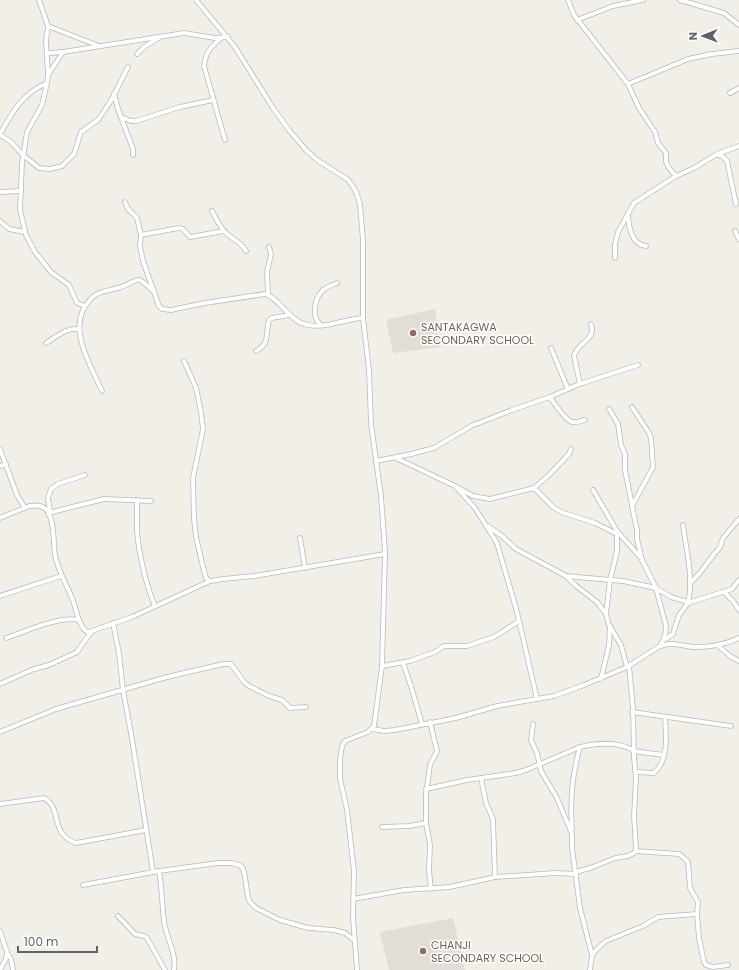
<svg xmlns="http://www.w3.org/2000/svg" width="739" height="970" font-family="Poppins,sans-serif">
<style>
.education{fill:#e1ded6}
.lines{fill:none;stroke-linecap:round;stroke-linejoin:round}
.street-casing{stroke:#b5b8bc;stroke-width:5.5}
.street{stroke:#fff;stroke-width:4}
.education-dot{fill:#8d6e63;stroke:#fff;stroke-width:1.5}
.labels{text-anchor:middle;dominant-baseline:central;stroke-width:3;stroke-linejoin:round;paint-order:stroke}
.education-label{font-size:11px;fill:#785e54;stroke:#fff;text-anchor:start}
</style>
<rect width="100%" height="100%" fill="#f1efe8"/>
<g class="education">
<polygon points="435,309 440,347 393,353 386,320"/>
<polygon points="453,918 465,970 389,970 380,932"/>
</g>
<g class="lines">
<g class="street-casing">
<g id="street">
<polyline points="39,0 48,26 46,41 48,74"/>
<polyline points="196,0 235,47 273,108 289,130 306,150 317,160 347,179 352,185 356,192 360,204 363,241 363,318 369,370 371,424 381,496 385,552 382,666 374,726 368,732 345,741 342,746 340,760 340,779 347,810 354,871 353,917 357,970"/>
<polyline points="568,0 574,15 628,84 639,108 655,132 658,143 666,153 666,162 669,168 676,176"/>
<polyline points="680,0 724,13 739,25"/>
<polyline points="577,20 613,6 643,0"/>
<polyline points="48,26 99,46"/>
<path d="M 221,38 C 210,48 206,51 204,66 L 225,140"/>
<polyline points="48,53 63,52"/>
<polyline points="137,54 144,47 160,37"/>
<polyline points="47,83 42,105 27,132 22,163 20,210 26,235 35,252 51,272 69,285 77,303 85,306"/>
<polyline points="628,84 688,59 712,54 739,51"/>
<polyline points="730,93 739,88"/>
<polyline points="114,94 118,109 133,149 133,155"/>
<polyline points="121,117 131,121 136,121 180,107 213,100"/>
<path d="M 0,134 C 13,111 23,93 47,83 L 48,75 L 63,52 L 184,33 L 215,38 L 228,37"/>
<polyline points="0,135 10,141 23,155 39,168 50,169 62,166 74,154 81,132 98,120 112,99 128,67"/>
<polyline points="717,155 722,156 727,161 736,204"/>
<polyline points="0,192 21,191"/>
<polyline points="125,202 128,209 137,218 141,235"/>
<path d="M 212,211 C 216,218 220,228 227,234 C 235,241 240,241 246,251"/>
<path d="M 628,213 C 628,224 631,245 646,246"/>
<polyline points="0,221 9,229 25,232"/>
<path d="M 224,231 L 190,237 L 183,229 L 179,228 L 141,235 L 140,246 L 143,261 L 159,306 L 162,309 L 171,310 L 205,303 L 265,294 C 277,296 289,320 304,324 C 323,330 344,319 363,318"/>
<polyline points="735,231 739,239"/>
<polyline points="615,258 615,244 618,232 634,203 676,176 694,168 717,154 739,146"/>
<polyline points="268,295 267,272 271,254 269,247"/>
<path d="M 321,325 C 311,317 314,299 323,290 C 327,287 332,285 337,283"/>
<path d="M 46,343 C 56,337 67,327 79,329"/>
<polyline points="551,348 568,389"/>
<path d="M 256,351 C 271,343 265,333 269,320 L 272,318 L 289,315"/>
<polyline points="184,361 196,388 201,412 203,429 193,478 194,519 196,537 204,571 206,578 210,581"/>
<path d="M 580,384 L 574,356 C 578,341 597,340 591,324"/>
<path d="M 102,391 C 92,368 71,335 83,310 C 87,303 91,297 97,294 C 104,291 111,290 118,288 C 139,282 134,272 152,290"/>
<path d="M 550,397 C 555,404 564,419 572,422 C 576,423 581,421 585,420"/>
<polyline points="609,409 618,424 621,445 625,454 625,470 632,505"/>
<polyline points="0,449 17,495 25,508"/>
<polyline points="396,458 453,485 473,496 490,499 534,488 549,475 569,454 571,449"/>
<polyline points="376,461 411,454 434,448 471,426 512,410 550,397 577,385 638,365"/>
<polyline points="0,466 6,464"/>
<polyline points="455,486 475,508 497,543 517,612 537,699"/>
<polyline points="534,488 553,507 561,512 595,523 617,534"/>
<polyline points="593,490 617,531 641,558"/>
<path d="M 137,500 C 137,510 137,521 137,531 C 139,555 146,585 155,606"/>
<polyline points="50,512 48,498 51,489 58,484 85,475"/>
<polyline points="48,513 104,499 151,501"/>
<path d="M 0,518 L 29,506 C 37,505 44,505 48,512 C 55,524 53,542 55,555 C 58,571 66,583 72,598 C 76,607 77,621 84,629 C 86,632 86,631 89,632 L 132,617 L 210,581 L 223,579 L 254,576 L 385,554"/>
<path d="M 683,525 C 686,550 694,577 688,603"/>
<polyline points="488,526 502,536 516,549 566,576 623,581 656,588 671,597 688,602"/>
<polyline points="617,531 617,551 610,580 606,614 609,625 621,645 627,667"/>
<polyline points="300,538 305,568"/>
<polyline points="566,576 575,585 597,602 606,614"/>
<polyline points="690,583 699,574 715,553 720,547 723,538 739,519"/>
<polyline points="724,592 733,601 739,610"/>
<polyline points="0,596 61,576"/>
<polyline points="113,623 119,653 123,690 132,739 153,872"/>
<path d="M 6,638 C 27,631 58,616 79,620"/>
<polyline points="664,640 673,634 679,615 688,603 732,589 739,580"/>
<polyline points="717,645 730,656 739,661"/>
<path d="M 661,646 C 673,641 684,647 696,647 C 710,647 726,644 739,638"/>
<polyline points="403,663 411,686 422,724"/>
<polyline points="382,666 410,661 435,652 444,646 467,646 494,637 519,621"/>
<polyline points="601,679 609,645 610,626"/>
<polyline points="0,684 34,669 49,665 77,652 91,632"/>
<polyline points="632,712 731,726"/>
<polyline points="430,722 437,751 430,765 426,794 426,823 430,845 429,870 431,889"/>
<polyline points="533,724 531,740 537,753 541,771 557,798 572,834 572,848 580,908 592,955"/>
<polyline points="372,729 384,731 395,730 456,718 497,706 554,696 584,685 627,667 660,646 665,636 666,626 663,615 656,588 642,560 637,539 637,530 632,506 653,467 651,438 649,433 632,407"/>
<polyline points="0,732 56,709 167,677 223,664 231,664 244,682 249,686 269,696 282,700 290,708 306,707"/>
<polyline points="633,751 664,755"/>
<path d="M 636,772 L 654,773 C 669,760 666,735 665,717"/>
<polyline points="481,778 486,803 493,819 495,877"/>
<path d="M 426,789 L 467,780 L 516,773 L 526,770 L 580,747 C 598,743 617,741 633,750"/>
<path d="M 0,804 L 44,798 C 63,808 49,834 76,843 L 146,830"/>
<polyline points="382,827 409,826 426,823"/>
<path d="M 572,830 C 570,802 572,774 580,747"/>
<polyline points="635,851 679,854 683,857 688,862 690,888 698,902 697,914 699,938 704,962 706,965 713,967 728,965"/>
<path d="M 159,871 C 162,888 162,905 164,921 C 166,938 177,953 174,970"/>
<polyline points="576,872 593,867 615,858 628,856 634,853 636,849 634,816 636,778 634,758 633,708 629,666"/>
<polyline points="83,885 159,871 218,863 232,863 241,866 244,871 248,897 250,902 256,908 280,920 308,928 334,930 345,933 354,940"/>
<polyline points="353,899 404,890 450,887 495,877 556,873 576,874"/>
<polyline points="118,916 135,934 144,936 147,938 165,970"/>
<polyline points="0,931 7,952 6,959 0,970"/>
<polyline points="7,953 11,959 13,970"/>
<polyline points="590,970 592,955 597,949 606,941 643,926 658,917 697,914"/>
</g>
</g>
<use href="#street" class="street"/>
</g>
<g class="education-dot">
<circle cx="413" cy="333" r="4"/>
<circle cx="423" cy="951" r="4"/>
</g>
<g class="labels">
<g class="education-label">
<text x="421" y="327">SANTAKAGWA<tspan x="421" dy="13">SECONDARY SCHOOL</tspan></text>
<text x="431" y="945">CHANJI<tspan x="431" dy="13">SECONDARY SCHOOL</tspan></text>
</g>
</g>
<g transform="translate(703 36) rotate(269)" stroke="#ffffff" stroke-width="3" paint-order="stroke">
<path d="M0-3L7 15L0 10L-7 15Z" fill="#5f6368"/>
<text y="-6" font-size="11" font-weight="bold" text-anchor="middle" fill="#5f6368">N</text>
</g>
<path d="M18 946v6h79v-6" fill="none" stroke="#5f6368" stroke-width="2"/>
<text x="24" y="946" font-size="12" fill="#5f6368" stroke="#ffffff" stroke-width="3" paint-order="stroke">100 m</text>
</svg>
